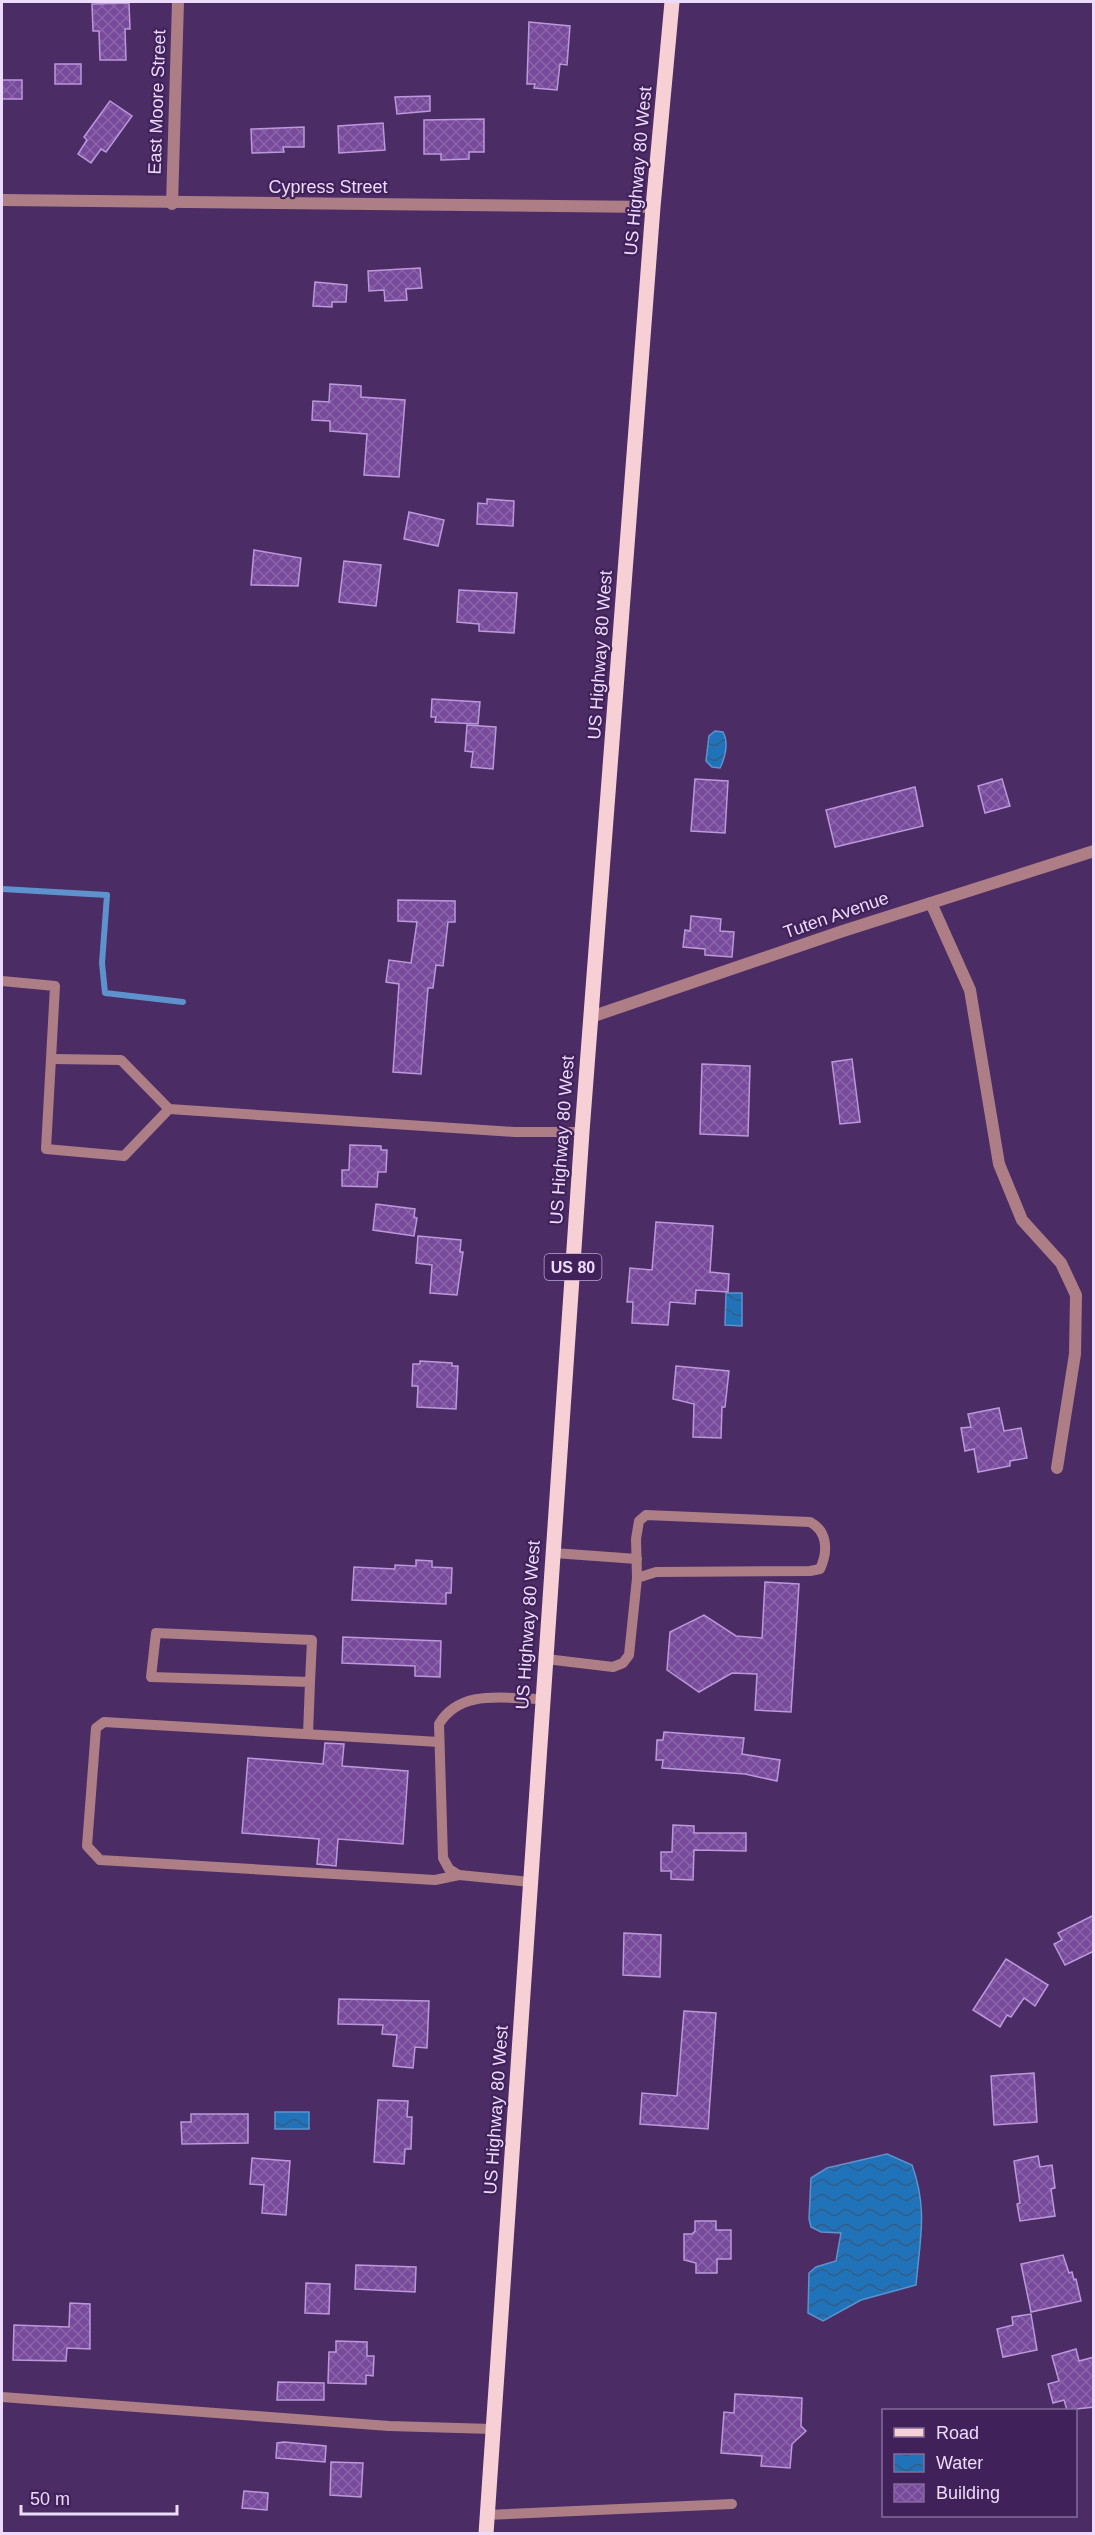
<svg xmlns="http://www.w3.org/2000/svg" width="1095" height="2535" font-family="Helvetica,sans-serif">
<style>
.water{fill:url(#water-waves);stroke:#5d92cd;stroke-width:1.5}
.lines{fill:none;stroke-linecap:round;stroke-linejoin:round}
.stream{stroke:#5d92cd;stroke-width:6}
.building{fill:url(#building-cross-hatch);stroke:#bb98da;stroke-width:1.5}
.lane{stroke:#ad7e85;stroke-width:10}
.street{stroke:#ad7e85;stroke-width:12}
.primary{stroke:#f7d0d5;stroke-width:15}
.labels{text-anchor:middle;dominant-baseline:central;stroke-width:4.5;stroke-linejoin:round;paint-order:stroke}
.shield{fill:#412159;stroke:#b9a3cc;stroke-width:1.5}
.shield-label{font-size:16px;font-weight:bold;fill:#ecdbfd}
.street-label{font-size:18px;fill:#ecdbfd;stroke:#412159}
</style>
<defs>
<pattern id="water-waves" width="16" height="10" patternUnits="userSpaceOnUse" patternTransform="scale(1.5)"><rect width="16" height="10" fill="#2073b8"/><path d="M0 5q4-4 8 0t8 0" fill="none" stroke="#325d87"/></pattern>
<pattern id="building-cross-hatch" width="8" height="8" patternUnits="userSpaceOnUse" patternTransform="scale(1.5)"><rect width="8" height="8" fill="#784a9b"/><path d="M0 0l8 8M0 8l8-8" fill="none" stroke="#8b64aa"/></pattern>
</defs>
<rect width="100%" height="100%" fill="#4c2c65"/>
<g class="water">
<path d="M 715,731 L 723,732 C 729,743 725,758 720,768 L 712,767 L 706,761 L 709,736 Z"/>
<polygon points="726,1293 742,1293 742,1326 725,1325"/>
<rect x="275" y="2112" width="34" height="17"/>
<path d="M 887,2154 L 912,2165 C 928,2209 920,2239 916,2285 L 861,2300 L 823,2321 L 808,2313 L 809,2273 L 816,2267 L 836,2261 L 841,2233 L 821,2232 L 811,2227 L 809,2219 L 811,2178 L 827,2168 Z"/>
</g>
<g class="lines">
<polyline class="stream" points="2,889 107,895 102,963 105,993 183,1002"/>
</g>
<g class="building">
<polygon points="129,3 130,29 125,29 126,60 100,60 99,31 93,31 92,4"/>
<polygon points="529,22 570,26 567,65 560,64 557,90 534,88 535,84 527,84"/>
<rect x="55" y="64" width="26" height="20"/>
<rect x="2" y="80" width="20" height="19"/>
<polygon points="430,96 430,111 397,114 395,97"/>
<polygon points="110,101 132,116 106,152 101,149 91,163 78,154 87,140 84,137"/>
<polygon points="484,119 484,152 469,152 469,159 441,160 441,154 424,154 424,120"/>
<polygon points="383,123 385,150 339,153 338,126"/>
<polygon points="304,127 304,147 283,147 284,152 252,153 251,129"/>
<polygon points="420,268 422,288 406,289 407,300 385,301 384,290 369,291 368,271"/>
<polygon points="315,282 347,285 346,302 332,302 332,307 313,306"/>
<polygon points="330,384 361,386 361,397 405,400 399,477 364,475 367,434 330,431 330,421 312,420 313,401 329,402"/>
<polygon points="487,499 514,501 513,526 477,524 478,503 487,504"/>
<polygon points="409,512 444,520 438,546 404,539"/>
<polygon points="254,550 301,558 298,586 251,585"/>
<polygon points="344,561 381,565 376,606 339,602"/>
<polygon points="459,590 517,593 514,633 479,631 479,624 457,622"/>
<polygon points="432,699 480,702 478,724 435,722 436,717 431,717"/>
<polygon points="467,725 496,727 493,769 471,767 473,752 465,751"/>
<polygon points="695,779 728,781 725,833 691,831"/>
<polygon points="1002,779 1010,806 985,813 978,786"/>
<polygon points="915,787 923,826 835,847 826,810"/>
<polygon points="398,900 455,901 455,922 448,922 443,966 436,965 433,988 428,988 421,1074 393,1072 399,984 386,982 389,960 411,963 417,922 398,921"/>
<polygon points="691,916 721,919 720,931 734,932 732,957 705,955 705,949 683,947 685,930 690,931"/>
<polygon points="852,1059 860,1122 840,1124 832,1062"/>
<polygon points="702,1064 750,1066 748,1136 700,1134"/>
<polygon points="350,1145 381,1146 381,1150 387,1150 386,1172 378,1172 377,1187 342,1186 342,1170 349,1170"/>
<polygon points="376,1204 415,1209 414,1217 417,1218 414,1236 373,1230"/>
<polygon points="656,1222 713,1226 710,1272 729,1274 728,1292 696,1290 695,1304 670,1302 668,1325 632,1323 633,1302 627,1302 630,1268 652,1270"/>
<polygon points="418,1236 461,1240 460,1252 463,1252 457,1295 430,1293 432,1265 416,1263"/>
<polygon points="420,1361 452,1363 452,1366 458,1366 456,1409 417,1407 418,1386 412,1386 413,1364 420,1364"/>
<polygon points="676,1366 729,1371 725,1407 722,1407 721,1438 693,1437 694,1404 673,1399"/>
<polygon points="999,1408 1004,1431 1021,1428 1027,1458 1010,1461 1010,1466 978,1472 974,1449 965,1451 961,1428 971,1427 968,1414"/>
<polygon points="416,1560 432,1561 432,1567 452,1568 451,1593 446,1593 446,1604 352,1600 354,1567 395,1569 395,1565 416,1566"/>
<polygon points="765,1582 799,1584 791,1712 755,1710 757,1674 732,1673 699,1692 667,1670 670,1632 704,1615 736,1636 762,1638"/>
<polygon points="343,1637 441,1641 440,1677 415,1676 415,1666 342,1663"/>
<polygon points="664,1732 744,1738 742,1754 780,1760 777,1781 745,1774 662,1768 663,1760 656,1760 657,1740 663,1740"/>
<polygon points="325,1743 344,1744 342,1766 408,1771 403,1844 338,1839 336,1866 317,1864 319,1839 242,1833 248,1758 323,1764"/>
<polygon points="673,1825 694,1826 694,1833 746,1833 746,1851 694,1850 693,1880 671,1879 671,1871 661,1871 661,1852 672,1852"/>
<polygon points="1094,1915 1094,1951 1065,1965 1054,1944 1062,1940 1058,1933"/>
<polygon points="624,1933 661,1935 660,1977 623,1975"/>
<polygon points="1006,1959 1048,1985 1035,2006 1024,1998 1011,2017 1007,2015 1000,2027 973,2010"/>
<polygon points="339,1999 429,2001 427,2048 415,2047 413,2068 393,2066 397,2035 382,2034 383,2025 338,2024"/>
<polygon points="684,2011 716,2013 708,2129 640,2124 642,2093 677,2096"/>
<polygon points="1034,2073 1037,2122 994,2125 991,2076"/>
<polygon points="378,2100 408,2101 407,2117 412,2117 411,2149 405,2149 404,2164 374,2162"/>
<polygon points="191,2114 248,2114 248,2143 182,2144 181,2122 191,2122"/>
<polygon points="1038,2156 1040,2167 1052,2165 1055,2188 1051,2189 1055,2216 1020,2221 1017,2204 1020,2203 1014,2161"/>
<polygon points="252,2158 290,2161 286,2215 262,2213 264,2185 250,2184"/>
<polygon points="695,2221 716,2221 716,2230 731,2230 731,2259 717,2259 717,2273 696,2273 696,2263 684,2260 684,2234 692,2234 695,2231"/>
<polygon points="1063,2255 1069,2273 1072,2272 1074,2280 1076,2279 1081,2301 1031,2312 1021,2264"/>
<polygon points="356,2265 416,2267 415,2292 355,2289"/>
<polygon points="306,2283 330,2284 329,2314 305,2313"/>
<polygon points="70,2303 90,2304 90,2349 67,2348 66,2361 13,2360 14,2325 69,2327"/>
<polygon points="1031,2314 1037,2350 1003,2357 997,2329 1013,2325 1012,2317"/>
<polygon points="336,2341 367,2342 367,2356 374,2356 373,2376 366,2375 366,2384 328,2383 329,2352 336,2352"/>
<polygon points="1076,2349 1079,2361 1094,2357 1094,2407 1067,2410 1064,2400 1053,2403 1048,2384 1059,2381 1052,2356"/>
<polygon points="278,2382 324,2383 324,2400 277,2400"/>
<polygon points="735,2394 802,2398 801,2426 806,2431 792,2444 790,2468 761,2466 762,2456 721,2453 724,2412 734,2413"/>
<polygon points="284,2442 326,2446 325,2462 276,2458 277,2443"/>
<polygon points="331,2462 363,2463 361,2497 330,2495"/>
<polygon points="244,2491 268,2493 267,2510 242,2508"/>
</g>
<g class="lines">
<g class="lane">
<polyline points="2,981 55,986 46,1149 124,1156 169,1109"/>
<polyline points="52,1059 121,1060 169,1109 514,1132 582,1132"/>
<polyline points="554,1553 637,1559"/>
<path d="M 546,1659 L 613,1667 L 623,1663 L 629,1655 L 637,1578 L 636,1539 L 639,1521 L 646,1515 L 810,1522 C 828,1531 828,1552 820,1569 L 810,1571 L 656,1572 L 637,1578"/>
<polyline points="308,1734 310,1682 151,1677 156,1633 312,1640 310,1682"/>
<polyline points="439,1742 104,1722 96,1728 87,1846 100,1860 435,1880 459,1875"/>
<path d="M 530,1882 L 459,1875 L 449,1869 L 443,1858 L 439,1724 C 461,1688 505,1699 542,1699"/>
<polyline points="2,2397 389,2426 493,2429"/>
<polyline points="487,2515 732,2504"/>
</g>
<g class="street">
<polyline points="2,200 653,207"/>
<polyline points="172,204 178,2"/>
<polyline points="931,903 970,990 999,1164 1022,1220 1061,1263 1076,1295 1075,1354 1057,1468"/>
<polyline points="591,1017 843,931 1094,851"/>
</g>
<polyline class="primary" points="486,2534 582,1132 653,207 672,2"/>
</g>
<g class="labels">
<rect class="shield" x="544.5" y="1254" width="57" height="26" rx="4.5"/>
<g class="shield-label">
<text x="573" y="1267">US 80</text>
</g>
<g class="street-label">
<text transform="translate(157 102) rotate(-88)">East Moore Street</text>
<text transform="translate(638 171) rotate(-85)">US Highway 80 West</text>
<text x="328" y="187">Cypress Street</text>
<text transform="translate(600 655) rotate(-86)">US Highway 80 West</text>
<text transform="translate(836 915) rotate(-19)">Tuten Avenue</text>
<text transform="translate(562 1140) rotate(-86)">US Highway 80 West</text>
<text transform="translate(528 1625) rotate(-86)">US Highway 80 West</text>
<text transform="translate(496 2110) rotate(-86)">US Highway 80 West</text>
</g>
</g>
<rect width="1095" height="2535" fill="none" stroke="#ecdbfd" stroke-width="6"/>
<rect x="882" y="2409" width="195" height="108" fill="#412159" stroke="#856b9b" stroke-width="1.5"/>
<rect x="894" y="2428" width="30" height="9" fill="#f7d0d5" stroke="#856b9b" stroke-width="1.5"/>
<text x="936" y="2439" font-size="18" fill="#ecdbfd">Road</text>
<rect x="894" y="2454" width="30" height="18" fill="url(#water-waves)" stroke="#856b9b" stroke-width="1.5"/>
<text x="936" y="2469" font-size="18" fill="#ecdbfd">Water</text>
<rect x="894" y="2484" width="30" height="18" fill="url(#building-cross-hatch)" stroke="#856b9b" stroke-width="1.5"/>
<text x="936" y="2499" font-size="18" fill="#ecdbfd">Building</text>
<path d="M21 2505v9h156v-9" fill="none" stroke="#ecdbfd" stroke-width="3"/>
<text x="30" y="2505" font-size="18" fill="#ecdbfd" stroke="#412159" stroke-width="4.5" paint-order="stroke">50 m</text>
</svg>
